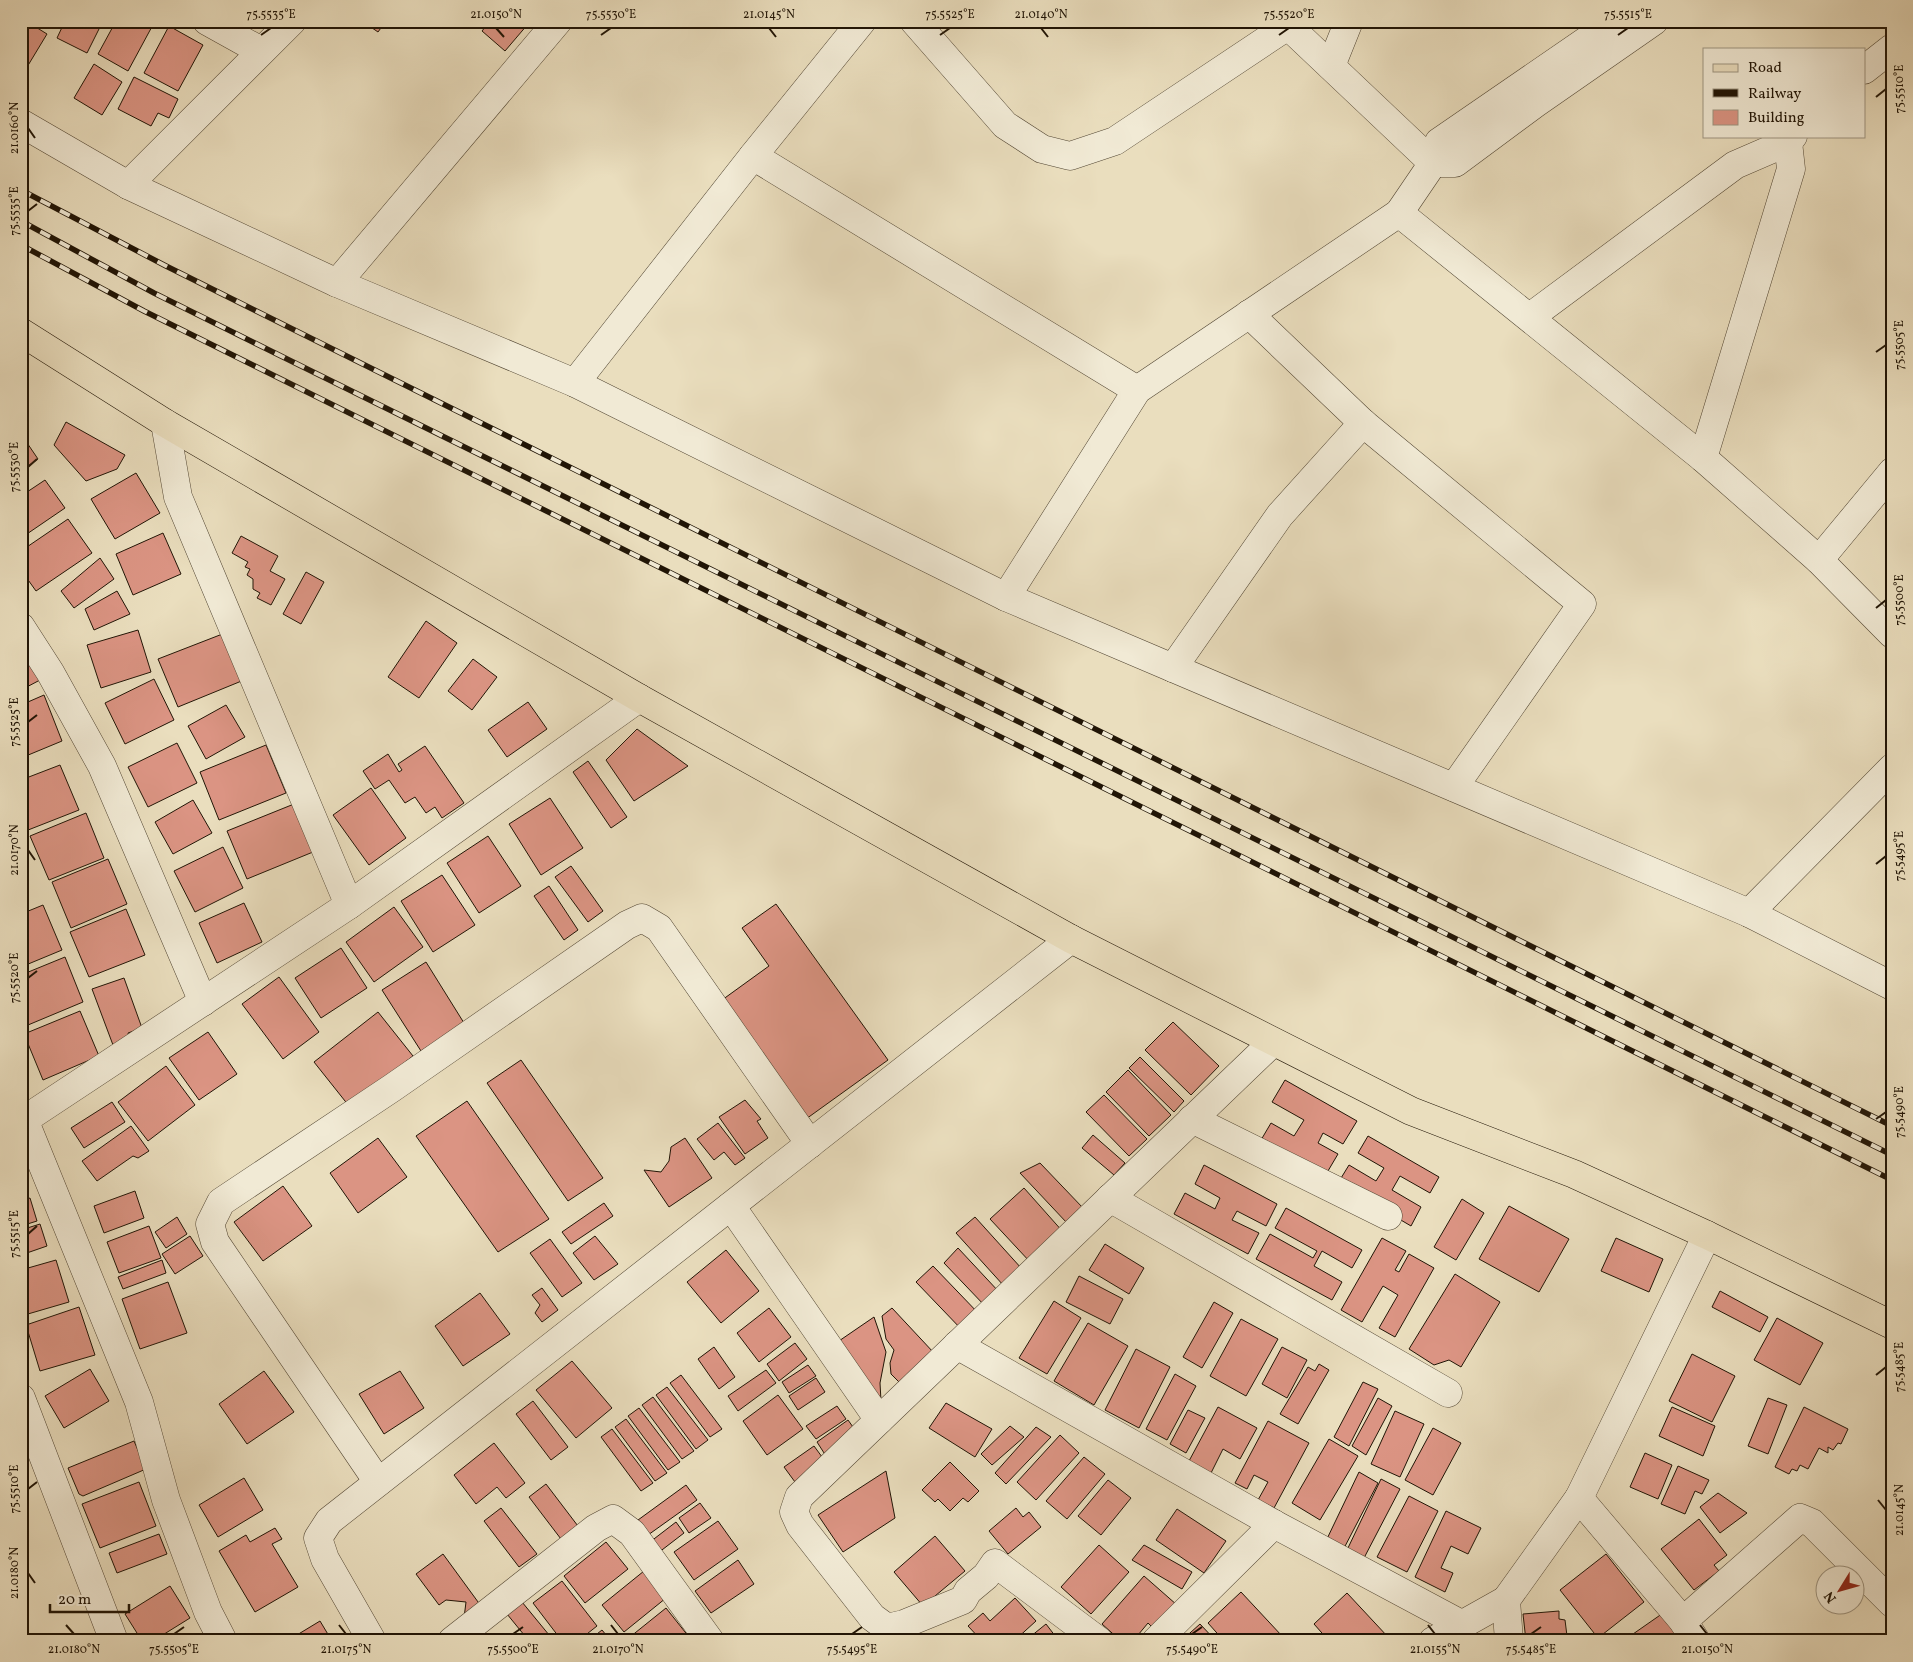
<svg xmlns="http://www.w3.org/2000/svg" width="1913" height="1662" font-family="Vollkorn,serif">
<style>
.building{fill:#db9483;stroke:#211506}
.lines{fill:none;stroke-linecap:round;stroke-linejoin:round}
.minor-casing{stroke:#534734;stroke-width:29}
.major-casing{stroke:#211506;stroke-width:29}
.minor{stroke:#f1ead5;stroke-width:28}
.major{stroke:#eadebe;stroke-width:28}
.rail-casing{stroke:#211506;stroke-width:5.5}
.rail{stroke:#f1ead5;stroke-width:4;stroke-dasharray:11;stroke-linecap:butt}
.ticks{fill:none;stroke:#211506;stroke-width:2}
.neatline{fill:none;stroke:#211506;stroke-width:2}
.ticks-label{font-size:12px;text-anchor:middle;fill:#211506}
</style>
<rect width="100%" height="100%" fill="#eadebe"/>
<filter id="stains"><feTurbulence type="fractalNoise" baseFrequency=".004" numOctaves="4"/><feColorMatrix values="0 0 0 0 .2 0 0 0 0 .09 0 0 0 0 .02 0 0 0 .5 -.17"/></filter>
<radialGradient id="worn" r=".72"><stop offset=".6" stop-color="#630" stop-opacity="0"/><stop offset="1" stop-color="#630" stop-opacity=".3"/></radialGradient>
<g class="building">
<polygon points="21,21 26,21 47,34 21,77"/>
<polygon points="65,21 103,21 87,53 57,38"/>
<polygon points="116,21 155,21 128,71 98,54"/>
<polygon points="362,21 386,21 378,32"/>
<polygon points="490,21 524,21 528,24 505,51 482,31"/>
<polygon points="169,26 203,45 178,91 144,73"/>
<polygon points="94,64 122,82 102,115 74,98"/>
<polygon points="134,77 178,99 169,118 158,113 151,126 118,109"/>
<polygon points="66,422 125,455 117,469 86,481 54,445"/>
<polygon points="21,434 38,459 21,471"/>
<polygon points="136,473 160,513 115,539 91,499"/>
<polygon points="45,480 65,508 21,538 21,496"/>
<polygon points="68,519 92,553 36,591 21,570 21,551"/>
<polygon points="163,533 181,574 133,595 116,554"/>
<polygon points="241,536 278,556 270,571 285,579 271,605 257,598 260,593 253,589 253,579 247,575 250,569 245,567 248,562 232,553"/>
<polygon points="100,558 114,579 74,608 61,591"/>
<polygon points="306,572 324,582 301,624 283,614"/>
<polygon points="117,591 130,614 94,630 85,609"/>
<polygon points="426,621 457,643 419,698 388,677"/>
<polygon points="138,630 151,672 101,688 87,645"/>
<polygon points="225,633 244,680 178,707 158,659"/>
<polygon points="21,650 40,680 21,690"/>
<polygon points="473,659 497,677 472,710 448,691"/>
<polygon points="154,679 174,720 125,744 105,703"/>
<polygon points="44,695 62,741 21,758 21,705"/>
<polygon points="528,702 547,729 507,757 488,730"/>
<polygon points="226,705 245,737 206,759 188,726"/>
<polygon points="637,729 688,766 634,801 606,760"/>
<polygon points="177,743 197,783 148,807 128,767"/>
<polygon points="266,745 286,793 219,820 200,772"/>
<polygon points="425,746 464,803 442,818 435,807 426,813 415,797 405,803 389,780 375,789 363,771 388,754 399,772 402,770 398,764"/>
<polygon points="588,761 627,817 611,828 573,772"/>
<polygon points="60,765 79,810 23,832 21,828 21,780"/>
<polygon points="371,788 406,838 369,865 333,815"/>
<polygon points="550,798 583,848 541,875 509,824"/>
<polygon points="193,800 212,833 173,854 155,822"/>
<polygon points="294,804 313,852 247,879 227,831"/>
<polygon points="86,813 104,858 49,880 30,836"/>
<polygon points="488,836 521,886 479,913 447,863"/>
<polygon points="223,847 243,888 195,912 174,871"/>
<polygon points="108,859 127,904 71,928 52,882"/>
<polygon points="571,866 603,911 588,922 555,877"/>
<polygon points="442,875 475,925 433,952 401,901"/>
<polygon points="549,886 578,930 564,940 534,896"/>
<polygon points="244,903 262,942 217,963 199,923"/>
<polygon points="776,904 888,1060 806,1119 722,1000 769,966 742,928"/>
<polygon points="43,905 62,950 21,967 21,914"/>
<polygon points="394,907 423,947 374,982 346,942"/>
<polygon points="126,909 145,955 89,977 70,932"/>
<polygon points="341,948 367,988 321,1018 295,978"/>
<polygon points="65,957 83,1002 28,1025 21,1010 21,975"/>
<polygon points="426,962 464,1023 421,1051 382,990"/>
<polygon points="279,977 319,1032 283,1059 242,1004"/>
<polygon points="124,978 142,1028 128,1033 129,1038 113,1045 92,989"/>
<polygon points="80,1011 99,1056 43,1080 24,1034"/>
<polygon points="378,1012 413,1056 349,1106 314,1062"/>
<polygon points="1173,1022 1219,1066 1191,1095 1145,1050"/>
<polygon points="208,1032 237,1074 199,1100 169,1058"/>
<polygon points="1140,1057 1184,1101 1174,1112 1129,1068"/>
<polygon points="521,1060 603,1178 568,1201 487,1083"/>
<polygon points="166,1066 195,1105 148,1141 118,1102"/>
<polygon points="1128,1070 1171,1115 1149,1136 1106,1092"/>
<polygon points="1285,1080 1357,1121 1343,1144 1323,1133 1318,1143 1338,1154 1325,1176 1261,1140 1271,1123 1294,1136 1304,1120 1272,1102"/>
<polygon points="1104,1095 1147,1139 1129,1156 1086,1112"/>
<polygon points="745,1100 761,1119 757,1121 768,1138 745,1154 719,1117"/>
<polygon points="467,1101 549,1219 498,1252 416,1136"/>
<polygon points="112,1102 125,1122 84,1148 71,1128"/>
<polygon points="718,1123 745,1158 735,1165 724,1152 714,1160 697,1139"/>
<polygon points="131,1126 149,1151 138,1158 133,1156 97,1181 82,1161"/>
<polygon points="1093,1135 1125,1163 1114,1175 1082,1148"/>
<polygon points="1368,1136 1439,1177 1430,1193 1400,1176 1392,1190 1421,1207 1411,1226 1338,1183 1349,1165 1376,1181 1384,1168 1358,1153"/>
<polygon points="378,1138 407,1177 358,1213 330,1173"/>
<polygon points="685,1138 712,1178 669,1207 644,1170 661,1172 669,1161 671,1147"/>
<polygon points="1040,1163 1083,1208 1067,1223 1020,1173"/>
<polygon points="1204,1165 1277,1204 1266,1226 1237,1211 1232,1220 1259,1233 1248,1254 1174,1214 1185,1193 1215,1209 1220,1198 1195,1184"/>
<polygon points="283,1186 312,1226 263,1261 234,1222"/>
<polygon points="1024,1188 1064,1233 1031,1263 990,1219"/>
<polygon points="135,1191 144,1218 104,1233 94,1206"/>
<polygon points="30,1198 37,1221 21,1226 21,1201"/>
<polygon points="1462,1199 1484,1213 1456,1260 1434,1247"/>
<polygon points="604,1203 613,1216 571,1244 562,1232"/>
<polygon points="1509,1206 1569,1239 1539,1292 1479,1259"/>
<polygon points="1286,1208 1362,1250 1352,1268 1322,1251 1314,1266 1342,1282 1332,1300 1256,1259 1270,1234 1313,1258 1317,1251 1275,1228"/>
<polygon points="177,1217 187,1234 166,1248 155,1232"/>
<polygon points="975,1217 1022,1269 1004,1286 956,1233"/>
<polygon points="40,1224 47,1246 21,1255 21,1230"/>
<polygon points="149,1226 161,1258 119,1273 107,1242"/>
<polygon points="190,1236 203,1256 175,1274 162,1254"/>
<polygon points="595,1236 618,1264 594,1280 573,1253"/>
<polygon points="1382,1238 1406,1251 1395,1270 1399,1272 1409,1254 1434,1268 1395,1337 1379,1328 1398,1295 1383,1286 1362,1322 1341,1310"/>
<polygon points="1616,1238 1663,1259 1649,1292 1601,1271"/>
<polygon points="550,1239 582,1283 562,1297 530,1253"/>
<polygon points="1105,1244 1144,1268 1129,1294 1089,1270"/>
<polygon points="958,1248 1000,1293 986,1307 944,1263"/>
<polygon points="726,1250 759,1291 721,1323 687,1282"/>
<polygon points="56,1260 69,1302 21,1316 21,1270"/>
<polygon points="162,1260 166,1273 123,1289 118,1277"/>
<polygon points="933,1266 981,1316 964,1332 916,1282"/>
<polygon points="1455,1274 1500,1302 1461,1367 1449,1360 1434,1365 1409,1349"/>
<polygon points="1079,1276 1123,1299 1110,1324 1066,1302"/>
<polygon points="168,1282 187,1333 140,1349 122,1299"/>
<polygon points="542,1288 558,1310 542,1322 535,1313 540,1305 532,1295"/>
<polygon points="1720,1291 1768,1317 1760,1332 1712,1307"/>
<polygon points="480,1293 510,1334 463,1366 435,1326"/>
<polygon points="1054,1301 1081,1318 1047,1374 1019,1358"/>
<polygon points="1214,1302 1233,1313 1202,1368 1183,1357"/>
<polygon points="79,1307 95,1355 40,1371 26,1325"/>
<polygon points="769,1308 791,1337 759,1362 737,1333"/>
<polygon points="892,1308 934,1353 901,1384 891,1374 890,1363 894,1350 886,1339 882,1316"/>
<polygon points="874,1317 886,1352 880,1383 881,1401 836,1343"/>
<polygon points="1777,1318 1823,1343 1800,1385 1754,1360"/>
<polygon points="1241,1319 1278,1339 1246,1396 1210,1376"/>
<polygon points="1088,1323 1128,1346 1094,1405 1054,1381"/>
<polygon points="795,1343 807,1359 779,1381 767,1364"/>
<polygon points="714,1347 735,1377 719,1389 698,1359"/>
<polygon points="1282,1347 1307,1360 1287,1398 1262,1384"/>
<polygon points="1136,1349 1170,1367 1139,1428 1105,1410"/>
<polygon points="1692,1354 1735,1376 1712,1422 1669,1401"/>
<polygon points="572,1361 612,1408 576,1438 536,1390"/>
<polygon points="1319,1364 1329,1370 1298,1424 1280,1414 1308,1367 1315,1371"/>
<polygon points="808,1365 816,1376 789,1393 782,1382"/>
<polygon points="90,1369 109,1401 64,1428 45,1396"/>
<polygon points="766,1370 776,1383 738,1411 728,1396"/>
<polygon points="264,1371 294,1412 247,1444 219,1404"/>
<polygon points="400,1371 424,1408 384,1434 359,1394"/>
<polygon points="1175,1374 1196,1386 1167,1440 1146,1429"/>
<polygon points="681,1375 722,1429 710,1437 670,1383"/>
<polygon points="816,1378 825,1392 798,1410 789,1396"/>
<polygon points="1363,1382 1378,1389 1349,1446 1334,1437"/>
<polygon points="667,1387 708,1440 696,1449 656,1395"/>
<polygon points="778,1395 803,1429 767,1455 743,1421"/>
<polygon points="653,1397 694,1451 682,1459 642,1405"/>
<polygon points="1378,1398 1392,1406 1366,1455 1352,1446"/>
<polygon points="1768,1398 1787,1405 1768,1454 1748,1446"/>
<polygon points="533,1401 568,1447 551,1460 516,1414"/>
<polygon points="946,1403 992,1429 975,1457 929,1428"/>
<polygon points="837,1406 846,1419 816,1439 806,1426"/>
<polygon points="1218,1407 1257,1428 1240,1459 1223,1449 1211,1473 1189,1461"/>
<polygon points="1672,1407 1715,1426 1703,1456 1659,1436"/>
<polygon points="1804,1407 1848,1429 1841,1444 1838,1443 1833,1450 1828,1447 1828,1453 1819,1448 1808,1469 1800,1465 1797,1471 1792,1469 1789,1474 1775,1467"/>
<polygon points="639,1408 680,1462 668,1470 628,1416"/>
<polygon points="1188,1410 1205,1418 1186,1453 1170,1444"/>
<polygon points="1395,1411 1424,1424 1400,1477 1371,1464"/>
<polygon points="626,1419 667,1473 655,1481 615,1427"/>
<polygon points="848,1420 858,1434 826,1456 817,1442"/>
<polygon points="1268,1421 1309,1443 1274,1508 1258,1500 1268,1482 1254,1475 1247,1489 1235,1483"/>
<polygon points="1010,1426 1024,1437 992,1465 981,1454"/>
<polygon points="1036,1427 1051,1437 1006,1484 995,1473"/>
<polygon points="1433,1428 1461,1443 1433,1495 1405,1480"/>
<polygon points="612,1429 653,1483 641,1491 601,1437"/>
<polygon points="1060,1435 1079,1453 1036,1500 1017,1482"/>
<polygon points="1329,1439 1358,1456 1320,1520 1292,1503"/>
<polygon points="134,1441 146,1469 83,1496 79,1494 68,1468"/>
<polygon points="494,1443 525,1483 506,1498 497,1487 476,1504 454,1475"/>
<polygon points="814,1446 825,1461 795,1482 784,1467"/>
<polygon points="1645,1453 1672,1465 1658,1499 1630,1487"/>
<polygon points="1084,1457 1105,1474 1067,1519 1046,1501"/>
<polygon points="950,1462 979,1491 968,1502 963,1498 950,1511 938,1499 935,1502 922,1490"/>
<polygon points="1678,1466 1709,1480 1702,1494 1695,1491 1685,1514 1661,1504"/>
<polygon points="886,1471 895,1518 843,1552 818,1515"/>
<polygon points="1359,1472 1378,1483 1342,1552 1325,1543"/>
<polygon points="244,1478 263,1510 218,1537 199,1505"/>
<polygon points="1381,1479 1400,1489 1364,1558 1347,1550"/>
<polygon points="1108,1480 1131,1498 1101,1535 1078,1516"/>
<polygon points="139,1482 156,1526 100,1548 82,1504"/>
<polygon points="546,1484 581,1530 564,1543 529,1497"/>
<polygon points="686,1485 697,1500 648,1535 638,1520"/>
<polygon points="1718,1493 1747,1513 1720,1533 1700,1507"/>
<polygon points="1409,1496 1438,1511 1407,1572 1377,1557"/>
<polygon points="700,1503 711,1518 689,1533 679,1518"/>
<polygon points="501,1508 537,1554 519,1567 484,1521"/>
<polygon points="1016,1508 1023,1517 1029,1512 1041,1527 1008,1554 989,1531"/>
<polygon points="1177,1509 1226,1541 1204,1573 1156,1540"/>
<polygon points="1446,1511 1481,1528 1468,1554 1451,1546 1441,1568 1453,1573 1445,1592 1415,1577"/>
<polygon points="1699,1519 1727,1555 1714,1565 1719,1571 1694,1590 1661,1549"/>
<polygon points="718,1521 738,1549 694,1580 674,1552"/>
<polygon points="676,1522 684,1533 658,1553 650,1542"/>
<polygon points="275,1528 282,1539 272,1544 298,1587 255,1612 219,1551 246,1535 250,1542"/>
<polygon points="159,1534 167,1554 117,1573 109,1553"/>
<polygon points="935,1536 965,1571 923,1606 894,1572"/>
<polygon points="606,1542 628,1569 585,1603 564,1576"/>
<polygon points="1099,1545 1129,1572 1091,1614 1061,1587"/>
<polygon points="1144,1545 1192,1572 1182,1589 1132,1560"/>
<polygon points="443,1554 481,1606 464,1618 466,1602 446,1600 439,1605 416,1574"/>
<polygon points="1606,1554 1644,1602 1598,1638 1560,1590"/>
<polygon points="738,1560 754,1584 711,1613 695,1591"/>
<polygon points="644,1571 666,1598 624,1632 602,1605"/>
<polygon points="1144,1576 1177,1605 1155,1630 1148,1623 1133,1641 1121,1641 1102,1624"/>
<polygon points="562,1581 597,1626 578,1641 562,1641 533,1603"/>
<polygon points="170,1586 190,1618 153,1641 142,1641 125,1614"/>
<polygon points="1241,1592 1282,1636 1277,1641 1224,1641 1208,1623"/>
<polygon points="1347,1593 1388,1637 1384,1641 1329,1641 1314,1624"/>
<polygon points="1015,1598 1036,1621 1014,1641 982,1641 968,1626 983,1613 990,1621"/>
<polygon points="522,1602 554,1641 529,1641 507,1614"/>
<polygon points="666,1608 689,1637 684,1641 625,1641"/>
<polygon points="1559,1611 1559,1619 1565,1620 1567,1636 1572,1636 1573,1641 1526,1641 1523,1614"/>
<polygon points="1666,1611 1686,1641 1623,1641"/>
<polygon points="320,1621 332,1641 287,1641"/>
<polygon points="1046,1624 1059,1641 1025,1641"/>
<polygon points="1200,1624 1216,1641 1181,1641"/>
<polygon points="209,1630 214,1641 187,1641"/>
<polygon points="602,1630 611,1641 588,1641"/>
</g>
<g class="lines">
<g class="minor-casing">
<g id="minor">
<polyline points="207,21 261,51"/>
<polyline points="914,21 1005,125 1042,149 1070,156 1115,141 1295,21"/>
<polyline points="1283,21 1433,163 1455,163 1536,103 1654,21"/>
<polyline points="1331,66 1349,21"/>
<polyline points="1864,70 1892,48"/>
<polyline points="21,123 128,185 337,283 575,383 1006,597 1749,913 1892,986"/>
<polyline points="753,156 1137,390"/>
<polyline points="128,185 292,21"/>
<polyline points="1399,213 1703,458 1819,560 1892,634"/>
<polyline points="337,283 558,21"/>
<polyline points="1249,314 1363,423 1582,604 1454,787"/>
<polyline points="1530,317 1735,165 1788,142 1793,136"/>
<polyline points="575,383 753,156 862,21"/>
<polyline points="165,423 178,497 349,905"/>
<polyline points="1703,458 1791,169 1788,142"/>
<polyline points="1819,560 1892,472"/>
<polyline points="1006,597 1137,390 1399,213 1433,163 1439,142 1615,21"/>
<polyline points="21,627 50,672 102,766 203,1002"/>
<polyline points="1173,668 1280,515 1363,423"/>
<polyline points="1749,913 1892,768"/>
<polyline points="21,1112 139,1402 166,1500 208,1612 223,1641"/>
<polyline points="1192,1119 1388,1216"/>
<polyline points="24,1120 349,905 639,698"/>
<polyline points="1110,1198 1448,1393"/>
<polyline points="731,1206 879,1420"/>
<polyline points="957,1345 1274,1524 1461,1624"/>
<polyline points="21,1398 114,1641"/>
<polyline points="378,1482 215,1242 210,1224 221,1202 392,1088 627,925 642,918 659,928 810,1144"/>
<polyline points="1579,1498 1683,1621 1696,1641"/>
<polyline points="1683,1621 1800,1518 1812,1523 1892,1603"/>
<polyline points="372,1641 325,1559 318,1538 329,1521 1071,939"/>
<polyline points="452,1641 596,1528 613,1519 632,1533 710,1641"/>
<polyline points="1099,1641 995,1563 986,1576 968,1591 963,1600 904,1624 887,1628 872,1617 800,1525 794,1512 799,1497 1273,1042"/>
<polyline points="1156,1641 1274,1524"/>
<polyline points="1433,1641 1506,1600"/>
<polyline points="1509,1641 1506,1600 1579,1498 1707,1235"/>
</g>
</g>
<g class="major-casing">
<polyline id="major" points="21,332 165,423 639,698 1071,939 1411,1111 1574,1174 1707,1235 1892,1325"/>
</g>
<use href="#minor" class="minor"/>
<use href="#major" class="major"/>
<g class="rail-casing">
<g id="rail">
<polyline points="21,190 166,266 1892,1126"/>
<polyline points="21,221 154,293 1892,1155"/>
<polyline points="21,245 144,311 1892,1180"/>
</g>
</g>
<use href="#rail" class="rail"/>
</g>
<path class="ticks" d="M 496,28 L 504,37M 769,28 L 776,37M 1041,28 L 1048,37M 261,35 L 271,28M 601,35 L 611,28M 940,35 L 950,28M 1279,35 L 1289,28M 1618,35 L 1628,28M 1876,97 L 1886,89M 28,128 L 35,138M 28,211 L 37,204M 1876,352 L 1886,345M 28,467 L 37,459M 1876,608 L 1886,600M 28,722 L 37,715M 28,850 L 35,860M 1876,864 L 1886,856M 28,978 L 37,971M 1876,1119 L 1886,1112M 28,1234 L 37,1226M 1876,1375 L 1886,1367M 28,1489 L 37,1482M 1878,1500 L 1886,1510M 28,1573 L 35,1583M 66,1625 L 74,1634M 339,1625 L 346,1634M 611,1625 L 618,1634M 1428,1625 L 1435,1634M 1700,1625 L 1707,1634M 174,1634 L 184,1627M 513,1634 L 523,1627M 852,1634 L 862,1627M 1192,1634 L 1202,1627M 1531,1634 L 1541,1627"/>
<rect width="1913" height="1662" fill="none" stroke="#eadebe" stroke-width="55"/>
<rect x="1703" y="48" width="162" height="90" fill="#f1ead5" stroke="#9e9582"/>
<rect x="1713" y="64" width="25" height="8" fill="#eadebe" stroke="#9e9582"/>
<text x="1748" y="72" font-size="15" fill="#211506">Road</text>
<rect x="1713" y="89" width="25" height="8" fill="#211506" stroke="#9e9582"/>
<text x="1748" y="98" font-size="15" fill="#211506">Railway</text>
<rect x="1713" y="110" width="25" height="15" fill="#db9483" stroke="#9e9582"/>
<text x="1748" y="122" font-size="15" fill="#211506">Building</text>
<g transform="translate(1840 1590) rotate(233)"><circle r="24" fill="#f1ead5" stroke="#9e9582"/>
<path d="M0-4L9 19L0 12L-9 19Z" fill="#8f2418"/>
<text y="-8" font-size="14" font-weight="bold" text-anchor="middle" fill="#211506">N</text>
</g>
<path d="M50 1604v8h79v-8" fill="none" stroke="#211506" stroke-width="2.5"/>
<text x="58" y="1604" font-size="15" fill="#211506" stroke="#f1ead5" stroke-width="4" paint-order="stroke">20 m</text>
<rect x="28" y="28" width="1858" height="1606" class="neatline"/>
<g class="ticks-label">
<text x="271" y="18">75.5535°E</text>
<text x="496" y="18">21.0150°N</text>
<text x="611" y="18">75.5530°E</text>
<text x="769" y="18">21.0145°N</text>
<text x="950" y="18">75.5525°E</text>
<text x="1041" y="18">21.0140°N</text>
<text x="1289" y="18">75.5520°E</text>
<text x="1628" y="18">75.5515°E</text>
<text transform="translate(1899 89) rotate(-90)" y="4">75.5510°E</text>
<text transform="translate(14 128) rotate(-90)" y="4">21.0160°N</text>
<text transform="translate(14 211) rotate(-90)" y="4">75.5535°E</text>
<text transform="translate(1899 345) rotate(-90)" y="4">75.5505°E</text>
<text transform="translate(14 467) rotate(-90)" y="4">75.5530°E</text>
<text transform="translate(1899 600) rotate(-90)" y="4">75.5500°E</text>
<text transform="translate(14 722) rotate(-90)" y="4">75.5525°E</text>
<text transform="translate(14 850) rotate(-90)" y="4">21.0170°N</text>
<text transform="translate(1899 856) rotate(-90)" y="4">75.5495°E</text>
<text transform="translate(14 978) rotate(-90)" y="4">75.5520°E</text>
<text transform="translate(1899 1112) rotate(-90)" y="4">75.5490°E</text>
<text transform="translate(14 1234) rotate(-90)" y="4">75.5515°E</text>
<text transform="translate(1899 1367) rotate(-90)" y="4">75.5485°E</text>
<text transform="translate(14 1489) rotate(-90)" y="4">75.5510°E</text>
<text transform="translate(1899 1510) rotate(-90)" y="4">21.0145°N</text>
<text transform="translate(14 1573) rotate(-90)" y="4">21.0180°N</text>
<text x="74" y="1653">21.0180°N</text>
<text x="174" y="1653">75.5505°E</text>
<text x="346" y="1653">21.0175°N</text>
<text x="513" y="1653">75.5500°E</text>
<text x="618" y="1653">21.0170°N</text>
<text x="852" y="1653">75.5495°E</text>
<text x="1192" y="1653">75.5490°E</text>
<text x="1435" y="1653">21.0155°N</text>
<text x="1531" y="1653">75.5485°E</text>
<text x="1707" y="1653">21.0150°N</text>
</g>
<rect width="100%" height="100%" filter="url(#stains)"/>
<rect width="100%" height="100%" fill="url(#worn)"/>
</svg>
